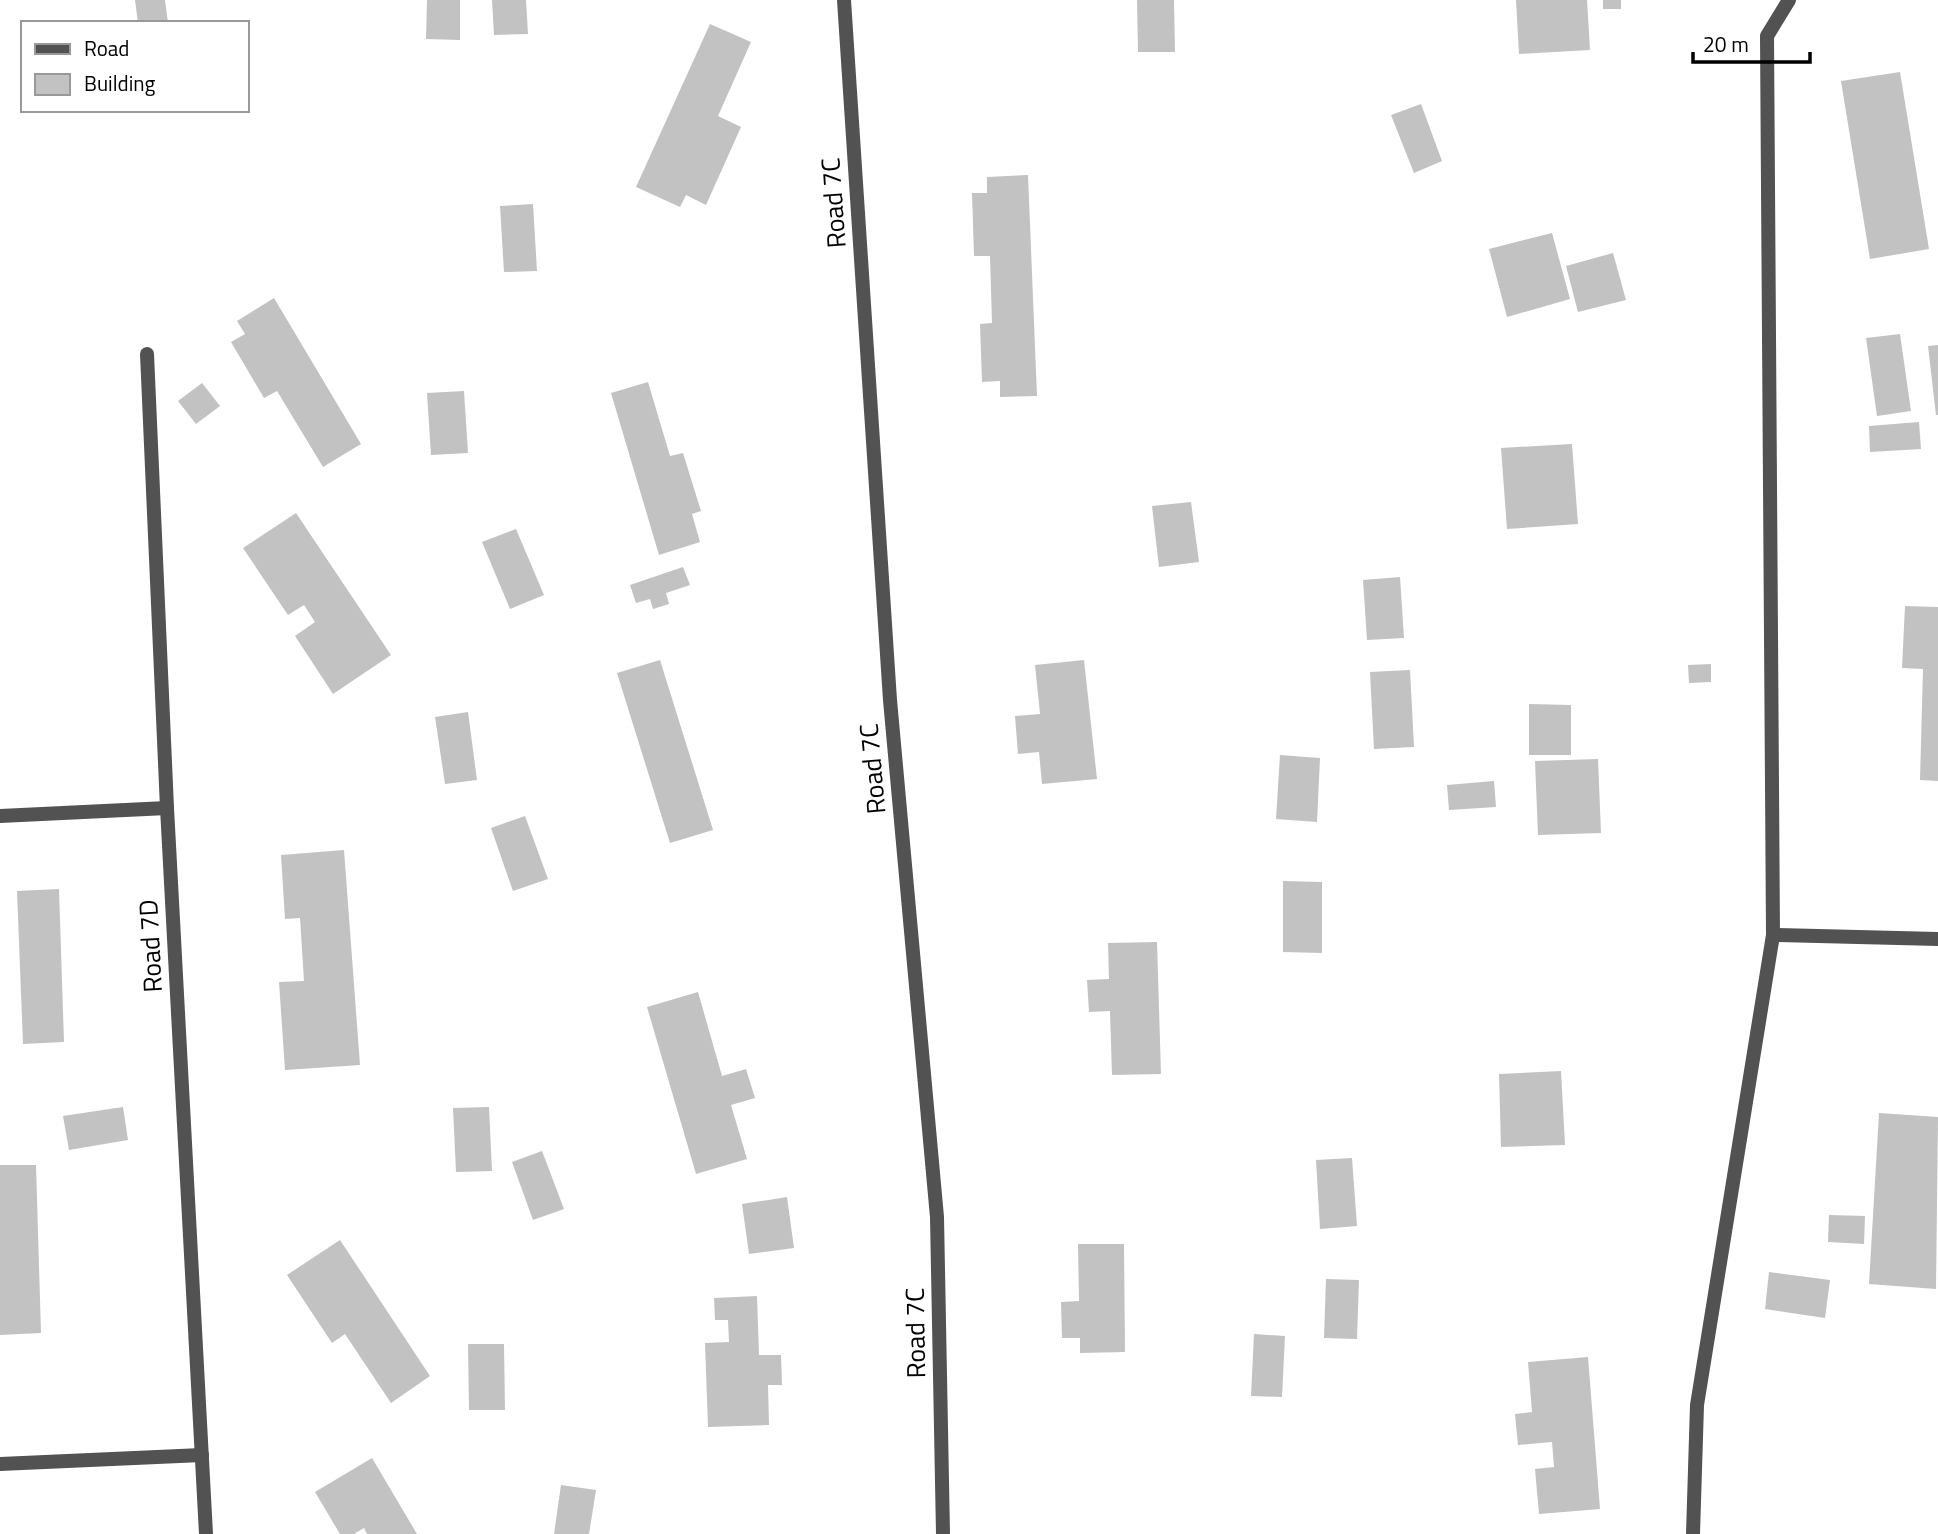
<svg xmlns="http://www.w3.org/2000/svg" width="1938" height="1534" font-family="'Titillium Web',sans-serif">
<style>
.building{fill:#c2c2c2}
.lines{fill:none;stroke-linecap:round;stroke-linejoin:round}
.street{stroke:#525252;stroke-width:14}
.labels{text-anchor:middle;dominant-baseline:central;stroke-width:5;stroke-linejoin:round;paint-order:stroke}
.street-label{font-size:26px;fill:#000;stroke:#fff}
</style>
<rect width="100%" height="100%" fill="#fff"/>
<g class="building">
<polygon points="135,0 165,0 168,23 138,23"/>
<polygon points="427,0 460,0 460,40 426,39"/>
<polygon points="492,0 526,0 528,34 494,35"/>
<polygon points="1137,0 1174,0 1175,52 1138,52"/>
<polygon points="1516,0 1587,0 1590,50 1519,54"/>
<rect x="1603" y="0" width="18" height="9"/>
<polygon points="710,24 751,42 718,116 741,127 706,205 686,195 680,207 636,187"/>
<polygon points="1900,72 1929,249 1870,259 1841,81"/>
<polygon points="1421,104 1442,161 1414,173 1391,115"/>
<polygon points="1028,175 1037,396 1000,397 1000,381 982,382 980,324 992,323 990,256 974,256 972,193 987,193 987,177"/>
<polygon points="533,204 537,271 504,272 500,206"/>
<polygon points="1552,233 1570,299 1507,317 1489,249"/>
<polygon points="1613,253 1626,300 1578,312 1566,266"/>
<polygon points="274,298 361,444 323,467 277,391 264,398 231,342 245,334 237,321"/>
<polygon points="1900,334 1911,411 1877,416 1866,338"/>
<polygon points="1938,345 1938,415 1936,415 1928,346"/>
<polygon points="648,382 670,456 683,453 701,511 692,514 700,542 659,555 611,393"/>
<polygon points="202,383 220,406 196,424 178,401"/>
<polygon points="464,391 468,453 431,455 427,393"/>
<polygon points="1919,422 1921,449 1870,452 1869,426"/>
<polygon points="1572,444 1578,524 1507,529 1501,448"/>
<polygon points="1191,502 1199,562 1159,567 1152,506"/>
<polygon points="296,513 391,655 333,694 295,636 315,622 304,605 288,615 243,548"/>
<polygon points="516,529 544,595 510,609 482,542"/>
<polygon points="683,567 690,585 666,593 669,604 653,609 650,599 636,603 630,585"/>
<polygon points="1400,577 1404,638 1367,640 1363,580"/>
<polygon points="1905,606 1938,607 1938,781 1920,780 1923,669 1902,668"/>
<polygon points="660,660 713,830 670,843 617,673"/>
<polygon points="1084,660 1097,779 1042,784 1039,752 1018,754 1015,716 1040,714 1035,665"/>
<polygon points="1711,664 1711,682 1689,683 1688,665"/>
<polygon points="1410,670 1414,747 1374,749 1370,672"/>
<polygon points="1529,704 1571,705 1571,755 1529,755"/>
<polygon points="468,712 477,780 445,784 435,717"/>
<polygon points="1280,755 1320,758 1317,822 1276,819"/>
<polygon points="1598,759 1601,833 1538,835 1535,761"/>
<polygon points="1494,781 1496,807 1449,810 1447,785"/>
<polygon points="525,816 548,879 513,891 491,828"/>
<polygon points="344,850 360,1065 285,1070 279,982 304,981 300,918 285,919 281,855"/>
<polygon points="1283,881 1322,882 1322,953 1283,952"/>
<polygon points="59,889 64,1042 23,1044 17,891"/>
<polygon points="1157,942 1161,1074 1112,1075 1110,1011 1089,1012 1087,980 1109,979 1108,943"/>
<polygon points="698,992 722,1076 746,1069 755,1098 731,1105 747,1159 696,1174 647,1007"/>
<polygon points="1561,1071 1565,1145 1501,1147 1499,1074"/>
<polygon points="123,1107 128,1140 69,1150 63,1116"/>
<polygon points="489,1107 492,1171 456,1172 453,1108"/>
<polygon points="1879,1113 1938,1117 1936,1289 1869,1284"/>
<polygon points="542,1151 564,1209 533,1220 512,1162"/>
<polygon points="1352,1158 1357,1226 1320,1229 1316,1160"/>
<polygon points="0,1165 36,1165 41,1333 0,1335"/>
<polygon points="787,1197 794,1248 749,1254 742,1204"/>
<polygon points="1829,1215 1865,1216 1864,1244 1828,1242"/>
<polygon points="340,1240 430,1376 391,1403 345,1334 332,1343 287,1275"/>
<polygon points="1078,1244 1124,1244 1125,1352 1080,1353 1080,1338 1062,1338 1061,1302 1079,1301"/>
<polygon points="1769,1272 1830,1280 1825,1318 1765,1309"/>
<polygon points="1326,1279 1359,1280 1357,1339 1324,1338"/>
<polygon points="757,1296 759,1355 781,1355 782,1385 768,1385 769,1425 708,1427 705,1343 729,1342 728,1320 715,1320 714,1298"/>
<polygon points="1254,1334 1285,1336 1282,1397 1251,1396"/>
<polygon points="468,1344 504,1344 505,1410 469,1410"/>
<polygon points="1588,1357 1600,1509 1539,1514 1535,1469 1554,1467 1552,1442 1518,1445 1515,1414 1532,1412 1528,1362"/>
<polygon points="372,1458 417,1534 367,1534 364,1528 354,1534 340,1534 315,1492"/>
<polygon points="561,1485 596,1490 589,1534 554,1534"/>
</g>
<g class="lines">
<g class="street">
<polyline points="844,0 890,700 937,1217 943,1534"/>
<polyline points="147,354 167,808 206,1534"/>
<polyline points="0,816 167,808"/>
<polyline points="1773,935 1938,939"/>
<polyline points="0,1464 202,1455"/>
<polyline points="1693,1534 1697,1405 1773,935 1767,36 1789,0"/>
</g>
</g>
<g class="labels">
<g class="street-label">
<text transform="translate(833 203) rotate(-94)">Road 7C</text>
<text transform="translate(872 769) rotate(-95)">Road 7C</text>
<text transform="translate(150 946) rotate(-93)">Road 7D</text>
<text transform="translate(915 1333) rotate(-91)">Road 7C</text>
</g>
</g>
<rect x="21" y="21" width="228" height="91" fill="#ffffff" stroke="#999999" stroke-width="2"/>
<rect x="35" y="44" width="35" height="10" fill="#525252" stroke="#999999" stroke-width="2"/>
<text x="84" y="56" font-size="21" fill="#000000">Road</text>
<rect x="35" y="74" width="35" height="21" fill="#c2c2c2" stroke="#999999" stroke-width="2"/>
<text x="84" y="91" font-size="21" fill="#000000">Building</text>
<path d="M1693 52v10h117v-10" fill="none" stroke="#000000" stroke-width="3.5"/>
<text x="1703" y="52" font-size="21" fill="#000000" stroke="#ffffff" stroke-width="5" paint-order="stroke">20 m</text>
</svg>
